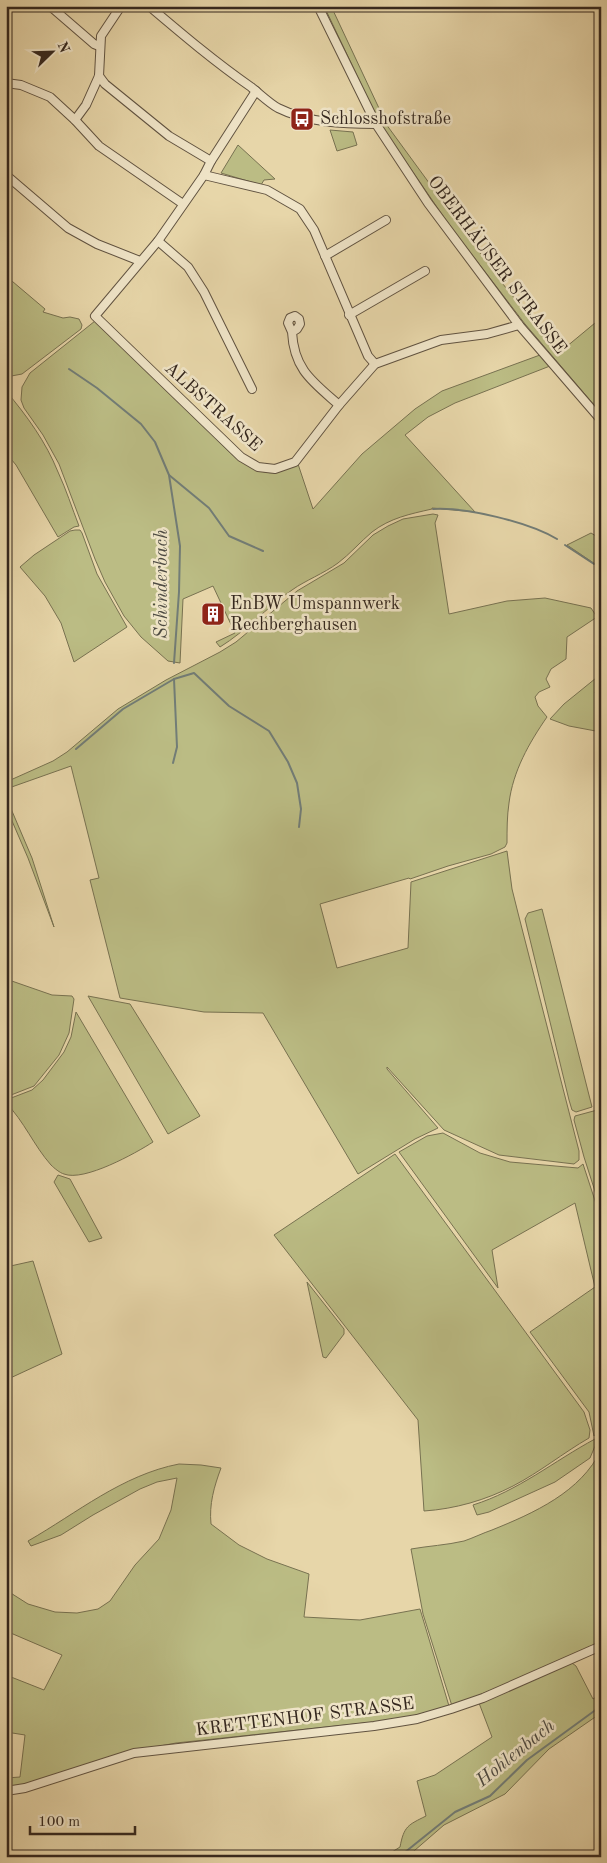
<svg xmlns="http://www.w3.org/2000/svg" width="607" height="1863" font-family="'Old Standard TT',serif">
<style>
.green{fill:#bbbc84;stroke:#787251}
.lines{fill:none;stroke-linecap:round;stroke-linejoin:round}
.stream{stroke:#727d77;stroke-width:2}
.minor-casing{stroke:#615341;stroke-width:10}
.minor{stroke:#efe4c7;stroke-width:8}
.labels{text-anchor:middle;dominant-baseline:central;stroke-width:5;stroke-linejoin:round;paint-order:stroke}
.poi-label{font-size:18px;fill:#34271e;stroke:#efe4c7;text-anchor:start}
.street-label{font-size:18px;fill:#34271e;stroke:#efe4c7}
.water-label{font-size:19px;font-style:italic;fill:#4e4b43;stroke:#efe4c7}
</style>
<rect width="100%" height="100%" fill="#e7d6a9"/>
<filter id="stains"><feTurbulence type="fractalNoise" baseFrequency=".004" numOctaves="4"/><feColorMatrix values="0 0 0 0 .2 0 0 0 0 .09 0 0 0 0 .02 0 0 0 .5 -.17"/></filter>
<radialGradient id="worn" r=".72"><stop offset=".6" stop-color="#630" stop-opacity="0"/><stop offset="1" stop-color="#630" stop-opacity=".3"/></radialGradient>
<g class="green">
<polygon points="324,6 331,6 385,121 379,122"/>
<polygon points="386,124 506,288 560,352 601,318 601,413 525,324 450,226 382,127"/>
<polygon points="330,130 353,132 357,145 337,151"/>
<polygon points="238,145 275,179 264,180 261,185 221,173"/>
<polygon points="6,276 45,309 43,312 63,318 70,317 79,319 82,325 81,329 22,374 6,377"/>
<path d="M 95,321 L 238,460 C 265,474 270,478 298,464 L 313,509 L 362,454 L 415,409 L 442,391 L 540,355 L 550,366 L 455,403 L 428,417 L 405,435 L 475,512 L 432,508 L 432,509 C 410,514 390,518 372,532 C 360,542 350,554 338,563 C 323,574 306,580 292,590 C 266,608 246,631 220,647 L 216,642 L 235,633 L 213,586 L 183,599 L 180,663 L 168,661 L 141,637 L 124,616 L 105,582 L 95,559 L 59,464 L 43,435 L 24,408 L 21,400 L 22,387 L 30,373 Z"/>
<path d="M 6,391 C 27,416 46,442 58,472 C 66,489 72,508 79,526 L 74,527 L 58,537 L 16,465 L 6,453 Z"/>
<path d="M 433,514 L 438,515 L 435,523 L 449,614 L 507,601 L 545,598 L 591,608 L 597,617 L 567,637 L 566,659 L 551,669 L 546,679 L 550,687 L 539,692 L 535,697 L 538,706 L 547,717 C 529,743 513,771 509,803 C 507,816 507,830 507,843 L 505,847 L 491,854 L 448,866 L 410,879 L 409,878 L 320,904 L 337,968 L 408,948 L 411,882 L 507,851 L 512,889 L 518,913 L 579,1151 L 579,1160 L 574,1164 L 499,1155 L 444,1130 L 387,1067 L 387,1069 L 438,1128 L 415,1139 L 358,1174 L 263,1013 L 204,1012 L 120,998 L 90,880 L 99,878 L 71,766 L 6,789 L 6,782 L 53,761 L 67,752 L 118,709 L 166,680 L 220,652 L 236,642 L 297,591 L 344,563 L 373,535 L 388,526 L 403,519 Z"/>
<polygon points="75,530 80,530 82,533 97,574 127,627 74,662 61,623 45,596 20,567 34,555 70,531"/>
<polygon points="591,533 601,539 601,568 567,545"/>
<polygon points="601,674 595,693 601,699 601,732 569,726 550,719 564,704"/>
<polygon points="6,797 32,858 54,927 28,858 6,807"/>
<polygon points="542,909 592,1107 576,1112 572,1110 569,1100 525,919 528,913"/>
<polygon points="6,979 52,995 72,996 74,999 69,1033 59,1055 34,1086 6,1097"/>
<polygon points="88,996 130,1004 200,1116 168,1134"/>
<path d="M 76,1012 L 153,1142 C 136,1153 84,1182 64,1174 C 60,1173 54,1168 51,1165 C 34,1146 24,1121 6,1103 L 6,1100 L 32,1090 L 43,1080 L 64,1052 L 71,1037 Z"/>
<polygon points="601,1109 601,1210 584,1157 574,1120 575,1116"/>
<polygon points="443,1133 480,1153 510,1162 578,1168 583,1164 601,1219 601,1427 594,1436 589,1412 530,1332 595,1287 575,1203 492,1250 498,1288 399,1152 427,1136"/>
<path d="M 395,1154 L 584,1412 L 590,1430 L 589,1438 C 563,1453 540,1472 513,1486 C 486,1500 455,1509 424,1511 L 418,1420 L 274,1235 Z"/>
<polygon points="58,1175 70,1179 102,1238 89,1242 54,1182"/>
<polygon points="33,1261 62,1354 6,1380 6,1267"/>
<polygon points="307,1282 344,1329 344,1334 326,1358 323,1357"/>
<path d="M 595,1439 L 595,1446 L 590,1458 L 555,1482 L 489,1512 L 477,1515 L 473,1505 C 518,1491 554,1461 595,1439 Z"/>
<path d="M 601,1450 L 601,1643 L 519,1679 L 452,1706 L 423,1614 L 411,1549 C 428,1546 447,1545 464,1541 C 473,1538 483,1533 492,1530 C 534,1513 581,1492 601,1450 Z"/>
<path d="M 179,1464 L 201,1465 L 221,1468 C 214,1487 209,1504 211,1524 L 239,1545 L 267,1559 L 309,1574 L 304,1617 L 360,1620 L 420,1609 L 449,1706 L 413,1716 L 383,1721 L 176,1743 L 133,1751 L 22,1785 L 6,1788 L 6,1778 L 20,1777 L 25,1735 L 6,1732 L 6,1675 L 44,1690 L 62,1655 L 6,1631 L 6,1590 L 28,1604 L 55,1612 L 77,1613 L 98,1609 L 110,1601 L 135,1565 L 159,1539 L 171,1510 L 177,1478 L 157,1482 L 140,1489 L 93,1515 L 61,1535 L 31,1546 L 28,1541 C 77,1513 122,1475 179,1464 Z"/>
<path d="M 572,1663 L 576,1666 L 593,1699 L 601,1694 L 601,1713 L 549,1749 L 505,1794 L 444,1825 L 407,1857 L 384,1857 L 400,1847 C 404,1826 408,1825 426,1816 L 417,1781 L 435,1775 L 492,1737 L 479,1703 Z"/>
</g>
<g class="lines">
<g class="stream">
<polyline points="69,369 97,388 141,424 155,442 169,475 180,546 179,592 174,663"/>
<polyline points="169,475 209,508 229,536 263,551"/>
<path d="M 433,509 C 466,507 528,522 557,539"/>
<polyline points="565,545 594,564"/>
<polyline points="76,749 123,709 174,679 194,673 229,706 269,731 288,762 297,783 301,809 299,827"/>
<polyline points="173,763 177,747 174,679"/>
<polyline points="399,1857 455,1812 490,1796 527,1760 601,1706"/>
</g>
<g class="minor-casing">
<g id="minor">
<polyline points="50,6 94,44 99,46"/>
<path d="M 149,6 C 182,34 215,62 251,87 C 260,94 269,103 278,108 C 308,123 344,124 376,124"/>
<polyline points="318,6 376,124 428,203 519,325 601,420"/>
<polyline points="99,76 105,84 169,136 211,161"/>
<polyline points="6,83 21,85 50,97 75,120 99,146 183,204"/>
<polyline points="256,91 211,161 204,175 158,241 95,316 241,457 258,467 275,469 295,462 339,405 375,364 441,340 487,334 519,325"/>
<polyline points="75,120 86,105 99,76 101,36 121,6"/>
<polyline points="6,175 68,228 97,244 140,261"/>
<polyline points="204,175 267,190 300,209 314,230 368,356 375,364"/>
<polyline points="158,241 188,267 204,292 252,389"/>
<polyline points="325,256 386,220"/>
<polyline points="349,315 425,271"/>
<path d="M 292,332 L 288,323 L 290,318 L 295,316 L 299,319 L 300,324 L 297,329 L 292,332 C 294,370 313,382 339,405"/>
<polyline points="6,1791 25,1788 134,1753 374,1726 417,1719 451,1709 483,1698 601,1646"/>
</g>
</g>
<use href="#minor" class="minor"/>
</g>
<defs>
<g id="bus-square" transform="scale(1.25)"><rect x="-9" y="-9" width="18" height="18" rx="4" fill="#8f2418" stroke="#efe4c7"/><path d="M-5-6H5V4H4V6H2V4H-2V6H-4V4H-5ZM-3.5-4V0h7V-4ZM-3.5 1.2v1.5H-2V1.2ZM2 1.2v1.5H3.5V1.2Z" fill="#fff"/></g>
<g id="building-square" transform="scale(1.25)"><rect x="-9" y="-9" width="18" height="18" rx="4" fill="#8f2418" stroke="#efe4c7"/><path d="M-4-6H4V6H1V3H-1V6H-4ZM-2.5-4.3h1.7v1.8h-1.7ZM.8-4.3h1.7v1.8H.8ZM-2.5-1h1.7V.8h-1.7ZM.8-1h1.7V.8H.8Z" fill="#fff"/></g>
</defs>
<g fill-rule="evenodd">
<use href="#bus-square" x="302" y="119"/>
<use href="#building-square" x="213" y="614"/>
</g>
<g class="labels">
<g class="poi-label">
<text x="320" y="119">Schlosshofstraße</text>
<text x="230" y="604">EnBW Umspannwerk<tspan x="230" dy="21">Rechberghausen</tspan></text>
</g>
<g class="street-label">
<text transform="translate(497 265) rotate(53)">OBERHÄUSER STRASSE</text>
<text transform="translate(213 407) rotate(42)">ALBSTRASSE</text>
<text transform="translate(305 1717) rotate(-7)">KRETTENHOF STRASSE</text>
</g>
<g class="water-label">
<text transform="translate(162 584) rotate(-90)">Schinderbach</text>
<text transform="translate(516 1754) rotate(-39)">Hohlenbach</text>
</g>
</g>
<rect width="607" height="1863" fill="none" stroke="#e7d6a9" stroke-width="25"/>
<rect x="8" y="8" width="592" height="1848" fill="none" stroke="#34271e" stroke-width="2.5"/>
<rect x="12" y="12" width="582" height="1838" fill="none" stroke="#34271e"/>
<g transform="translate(52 52) rotate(67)" stroke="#efe4c7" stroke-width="4" paint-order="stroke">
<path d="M0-4L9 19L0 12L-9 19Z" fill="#34271e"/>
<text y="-8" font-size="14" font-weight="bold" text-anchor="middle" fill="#34271e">N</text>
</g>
<path d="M30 1826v8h105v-8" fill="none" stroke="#34271e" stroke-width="2.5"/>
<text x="38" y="1826" font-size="15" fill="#34271e" stroke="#efe4c7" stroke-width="4" paint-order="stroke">100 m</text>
<rect width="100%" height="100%" filter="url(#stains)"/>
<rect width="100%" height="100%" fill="url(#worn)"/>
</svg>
